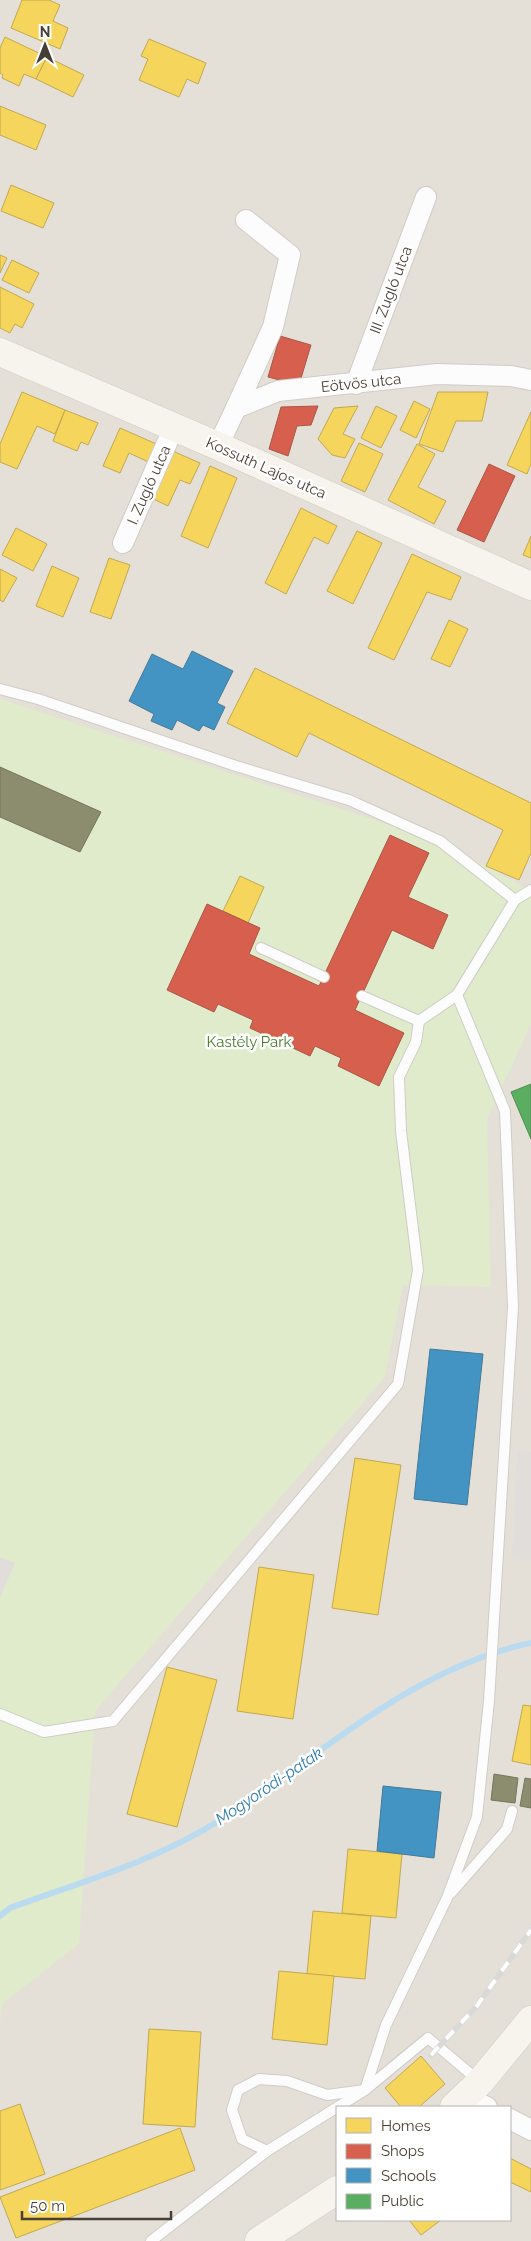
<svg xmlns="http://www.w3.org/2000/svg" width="531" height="2241" font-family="Raleway,sans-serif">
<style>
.residential{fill:#e5e0d7;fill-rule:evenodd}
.green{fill:#dfebca}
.parking{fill:#e0ddda}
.homes{fill:#f6d55c;stroke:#c2a851}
.shops{fill:#d6604d;stroke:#ab5646}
.schools{fill:#4393c3;stroke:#447a99}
.public{fill:#5aae61;stroke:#548d54}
.industry{fill:#8c8c6e;stroke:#77755d}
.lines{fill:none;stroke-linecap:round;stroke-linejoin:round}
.stream{stroke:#badbef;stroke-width:6}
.lane-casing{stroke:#cfccc7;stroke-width:12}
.street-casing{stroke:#cfccc7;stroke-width:22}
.secondary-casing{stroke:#d0cbc1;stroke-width:29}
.lane{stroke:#fdfcfc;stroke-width:10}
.street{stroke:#fdfcfc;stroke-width:20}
.secondary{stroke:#f7f4ee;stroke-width:28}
.rail-casing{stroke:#d9d9d8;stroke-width:5.5}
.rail{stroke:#fff;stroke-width:4;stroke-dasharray:11;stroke-linecap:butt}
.labels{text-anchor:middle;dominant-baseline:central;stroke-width:5;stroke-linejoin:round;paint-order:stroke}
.street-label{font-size:15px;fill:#473f36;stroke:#fff}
.park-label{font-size:15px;fill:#497928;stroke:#fff}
.water-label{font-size:16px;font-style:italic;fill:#2c7aac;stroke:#fff}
</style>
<rect width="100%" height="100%" fill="#f1eeea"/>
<path class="residential" d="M 0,0 L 531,0 L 531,2241 L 0,2241 ZM 337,2107 L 510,2107 L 510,2220 L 337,2220 Z"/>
<polygon class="green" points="0,699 440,841 531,891 531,1024 487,1119 491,1287 403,1285 385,1377 95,1711 79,1944 3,2003 0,2022"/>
<g class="parking">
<polygon points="517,1451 531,1452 531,1560 512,1559"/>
<polygon points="0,1557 15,1563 0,1597"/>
</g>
<g class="homes">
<polygon points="22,0 49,0 60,5 53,21 68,28 60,49 11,28"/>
<polygon points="5,37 47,57 36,79 24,74 19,86 2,78 3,75 0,73 0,48"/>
<polygon points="149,39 206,63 198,84 187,79 179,97 139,80 148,59 141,56"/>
<polygon points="47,57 84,75 73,97 36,79"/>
<polygon points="0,106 46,125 36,150 0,135"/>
<polygon points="11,185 54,203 43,228 1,211"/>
<polygon points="0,255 7,258 0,273"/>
<polygon points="12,260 39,273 29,293 2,280"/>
<polygon points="0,287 34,304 22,328 15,324 10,333 0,328"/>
<polygon points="22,392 65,410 55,434 37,426 17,469 0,462 0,444"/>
<polygon points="438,392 488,392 482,421 456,421 443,452 419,444"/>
<polygon points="414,401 430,409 416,438 400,430"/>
<polygon points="358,406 343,434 355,439 345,458 332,455 318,439 334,408"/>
<polygon points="376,406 397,416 381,448 361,438"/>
<polygon points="65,410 98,423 88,445 81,442 77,451 53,441"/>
<polygon points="531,412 531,464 527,474 507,465"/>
<polygon points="120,428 161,446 153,464 129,453 120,473 103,466"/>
<polygon points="359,443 383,454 365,492 341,481"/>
<polygon points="417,444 435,454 418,487 446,501 434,524 388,500"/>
<polygon points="168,449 200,463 190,484 180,480 168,506 147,496"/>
<polygon points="210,466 237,478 208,548 181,536"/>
<polygon points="301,508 337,526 328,544 314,537 286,594 265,583"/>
<polygon points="16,528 47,544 33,571 2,555"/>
<polygon points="357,531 382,543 353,604 327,591"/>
<polygon points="531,536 531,558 523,555"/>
<polygon points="412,554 461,577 451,600 427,592 394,660 368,648"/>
<polygon points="109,558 130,565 111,619 90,612"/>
<polygon points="52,566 79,578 63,617 36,606"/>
<polygon points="0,569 17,578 3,602 0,600"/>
<polygon points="449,620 468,629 450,667 431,659"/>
<polygon points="255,668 531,803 531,853 519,880 486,866 503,830 309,733 297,757 227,723"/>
<polygon points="240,876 264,887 248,923 223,911"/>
<polygon points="355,1458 401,1465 378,1615 332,1608"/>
<polygon points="259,1567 314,1575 293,1719 237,1711"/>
<polygon points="167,1667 217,1680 177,1827 127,1814"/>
<polygon points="523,1705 531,1706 531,1765 512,1761"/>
<polygon points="348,1849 402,1854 396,1918 342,1913"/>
<polygon points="313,1911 371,1916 365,1979 307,1974"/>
<polygon points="279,1971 334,1976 327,2045 272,2039"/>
<polygon points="149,2029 201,2032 195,2127 143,2124"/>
<polygon points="421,2056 445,2084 419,2107 401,2107 385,2088"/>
<polygon points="20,2104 45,2174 0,2190 0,2111"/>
<polygon points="180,2128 195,2170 16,2238 0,2197"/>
<polygon points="510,2158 531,2169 531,2192 510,2182"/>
<polygon points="409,2220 441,2220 421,2235"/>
</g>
<g class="shops">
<polygon points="280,336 311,345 299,385 268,377"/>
<polygon points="318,406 311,425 297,426 288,456 269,449 281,407"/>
<polygon points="489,464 515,476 484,542 457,530"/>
<polygon points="390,835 429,853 408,897 448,915 433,949 392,930 355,1010 404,1033 379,1086 338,1066 341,1058 315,1046 310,1056 250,1028 253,1020 218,1004 214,1012 167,990 207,904 260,928 249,954 319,986"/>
</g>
<g class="schools">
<polygon points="192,651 233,671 217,703 225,707 214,730 203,725 199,731 177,720 172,730 151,721 154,714 129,701 152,654 183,669"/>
<polygon points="430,1349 483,1354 467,1505 414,1499"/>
<polygon points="383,1786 441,1792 434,1858 377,1851"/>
</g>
<polygon class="public" points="531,1084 531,1139 511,1092"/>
<g class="industry">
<polygon points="0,767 101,812 80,852 0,817"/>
<polygon points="494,1774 518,1778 515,1803 491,1800"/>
<polygon points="525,1778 531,1779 531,1808 520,1806"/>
</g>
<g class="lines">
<path class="stream" d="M 0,1916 L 10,1908 C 81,1882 156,1861 220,1820 C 320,1757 411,1668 531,1643"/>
<g class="lane-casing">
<g id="lane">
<polyline points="0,689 38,699 236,766 349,800 440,841 515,900"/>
<polyline points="261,948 324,977"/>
<polyline points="362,996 419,1021"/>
<polyline points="0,1714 44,1732 113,1721 398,1384 418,1270 401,1131 399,1077 416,1042 419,1021 457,995 515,900 531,890"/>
<polyline points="451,1893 507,1829 512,1811"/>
<polyline points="267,2151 365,2090 386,2025 447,1898 477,1817 489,1701 513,1307 505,1111 457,995"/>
<polyline points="151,2241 267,2151 242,2139 232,2110 238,2090 259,2079 287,2081 327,2095 365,2090 428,2038 479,2081"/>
</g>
</g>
<g class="street-casing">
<g id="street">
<polyline points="356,384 426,197"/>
<polyline points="236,408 273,327 290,255 246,220"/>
<polyline points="218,446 236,408 278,391 437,374 511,376 531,380"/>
<polyline points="123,543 174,427"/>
<polyline points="466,2097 487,2107"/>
<polyline points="510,2119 531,2130"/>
</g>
</g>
<g class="secondary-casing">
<g id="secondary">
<polyline points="0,352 218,446 531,586"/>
<polyline points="454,2107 480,2082 531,2020"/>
<polyline points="259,2241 337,2190"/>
</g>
</g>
<use href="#lane" class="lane"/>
<use href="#street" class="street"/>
<use href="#secondary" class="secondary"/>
<g class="rail-casing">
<polyline id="rail" points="431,2055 476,2007 531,1930"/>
</g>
<use href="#rail" class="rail"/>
</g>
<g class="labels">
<g class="street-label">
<text transform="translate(391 290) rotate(-69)">III. Zugló utca</text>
<text transform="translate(361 383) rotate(-6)">Eötvös utca</text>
<text transform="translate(266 468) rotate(24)">Kossuth Lajos utca</text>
<text transform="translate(149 485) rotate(-66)">I. Zugló utca</text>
</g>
<g class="park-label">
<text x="249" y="1042">Kastély Park</text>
</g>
<g class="water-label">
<text transform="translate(269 1786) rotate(-34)">Mogyoródi-patak</text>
</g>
</g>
<rect x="336" y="2106" width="175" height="115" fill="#ffffff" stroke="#b5b2af"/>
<rect x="346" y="2118" width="25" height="15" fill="#f6d55c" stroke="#b5b2af"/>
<text x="381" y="2131" font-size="15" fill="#473f36">Homes</text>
<rect x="346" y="2144" width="25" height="15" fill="#d6604d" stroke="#b5b2af"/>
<text x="381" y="2156" font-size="15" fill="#473f36">Shops</text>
<rect x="346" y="2168" width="25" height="15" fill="#4393c3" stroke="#b5b2af"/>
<text x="381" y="2181" font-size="15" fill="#473f36">Schools</text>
<rect x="346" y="2194" width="25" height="15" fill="#5aae61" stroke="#b5b2af"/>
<text x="381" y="2206" font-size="15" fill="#473f36">Public</text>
<g transform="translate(45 45)" stroke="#ffffff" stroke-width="4" paint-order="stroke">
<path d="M0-4L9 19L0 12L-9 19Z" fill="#473f36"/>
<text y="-8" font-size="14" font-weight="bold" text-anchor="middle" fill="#473f36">N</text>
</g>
<path d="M22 2211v8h149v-8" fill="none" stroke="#473f36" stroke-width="2.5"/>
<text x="30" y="2211" font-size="15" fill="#473f36" stroke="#ffffff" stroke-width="4" paint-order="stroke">50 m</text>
</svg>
